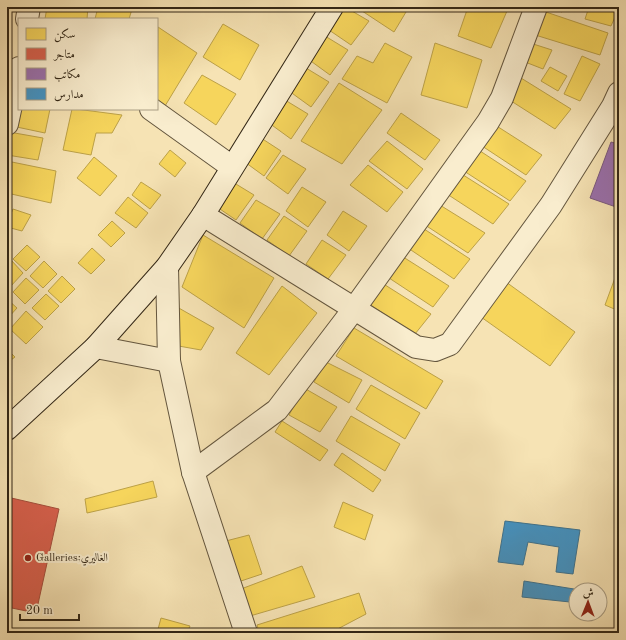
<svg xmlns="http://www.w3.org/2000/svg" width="626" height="640" font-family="'Old Standard TT',Amiri,serif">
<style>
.homes{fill:#f6d55c;stroke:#bca147}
.shops{fill:#d6604d;stroke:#a54f3c}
.offices{fill:#9970ab;stroke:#7a5a7e}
.schools{fill:#4393c3;stroke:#3e738f}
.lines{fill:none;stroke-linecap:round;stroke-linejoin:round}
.street-casing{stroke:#64563e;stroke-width:24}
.secondary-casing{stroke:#332716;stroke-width:24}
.street{stroke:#f9edce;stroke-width:22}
.secondary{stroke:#f9edce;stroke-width:22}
.poi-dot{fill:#8f2418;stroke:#f9edce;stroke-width:1.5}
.labels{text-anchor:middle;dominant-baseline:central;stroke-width:4;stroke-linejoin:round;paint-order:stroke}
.poi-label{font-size:11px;fill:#332716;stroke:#f9edce;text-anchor:start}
</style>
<rect width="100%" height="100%" fill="#f6e3b4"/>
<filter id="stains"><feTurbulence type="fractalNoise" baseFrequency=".005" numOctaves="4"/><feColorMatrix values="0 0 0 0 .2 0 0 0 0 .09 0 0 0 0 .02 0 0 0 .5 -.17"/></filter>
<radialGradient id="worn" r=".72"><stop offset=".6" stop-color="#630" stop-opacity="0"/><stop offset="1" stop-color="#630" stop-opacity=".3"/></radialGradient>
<g class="homes">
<polygon points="47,7 88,7 87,19 45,19"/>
<polygon points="98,7 122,7 132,9 129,19 95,19"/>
<polygon points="345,7 369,21 351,45 329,30"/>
<polygon points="356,7 409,7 394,32"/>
<polygon points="468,7 492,7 507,11 491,48 458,36"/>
<polygon points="548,7 565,7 562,12"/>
<polygon points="589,7 619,7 619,8 611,26 585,19"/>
<polygon points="540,10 608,33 600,55 532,34"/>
<polygon points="223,24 259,45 240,80 203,57"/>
<polygon points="158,27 197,53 165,106 157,101"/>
<polygon points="325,36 348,50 330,75 308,59"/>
<polygon points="527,42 552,50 543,69 520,60"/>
<polygon points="385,43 412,57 387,103 342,79 357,56 373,63"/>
<polygon points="435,43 482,60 467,108 421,95"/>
<polygon points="582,56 600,64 580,101 564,94"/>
<polygon points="550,67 567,76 558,91 541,81"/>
<polygon points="306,68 329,82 311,107 289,91"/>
<polygon points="202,75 236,94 216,125 184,103"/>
<polygon points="521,78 571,109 555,129 508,99"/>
<polygon points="339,83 382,110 342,164 301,141"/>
<polygon points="285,100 308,114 291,139 269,123"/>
<polygon points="19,109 50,109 45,133 12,126"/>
<polygon points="72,109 76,109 122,115 112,133 96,133 91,155 63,150"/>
<polygon points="401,113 440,140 425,160 387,133"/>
<polygon points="492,123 542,155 526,175 479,144"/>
<polygon points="9,132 43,138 38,160 7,155"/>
<polygon points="258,136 281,151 264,176 242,160"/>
<polygon points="387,141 423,169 407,189 369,161"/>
<polygon points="477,149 526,181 510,201 464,171"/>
<polygon points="170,150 186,163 175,177 159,164"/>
<polygon points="283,155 306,169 288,194 266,178"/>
<polygon points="94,157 117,176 100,196 77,178"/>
<polygon points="7,161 56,171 51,203 7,193"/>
<polygon points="368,165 403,192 387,212 350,185"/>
<polygon points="460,173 509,204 493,224 447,194"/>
<polygon points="231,181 254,195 236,220 214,205"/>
<polygon points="141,182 161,195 150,209 132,195"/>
<polygon points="302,187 326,202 308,227 286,211"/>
<polygon points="128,197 148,213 136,228 115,213"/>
<polygon points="256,200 280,214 262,239 240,223"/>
<polygon points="435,202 485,233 468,253 422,223"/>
<polygon points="13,209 31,215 22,231 7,227 7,223"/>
<polygon points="343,211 367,226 349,251 327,235"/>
<polygon points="284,216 307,231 289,256 267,240"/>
<polygon points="112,221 125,233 111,247 98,235"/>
<polygon points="421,227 470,259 454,279 408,248"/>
<polygon points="203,235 274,278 244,328 182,287"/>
<polygon points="322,240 346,255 328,279 306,264"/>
<polygon points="27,245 40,257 26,271 13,259"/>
<polygon points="92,248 105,260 91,274 78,263"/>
<polygon points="400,255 449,286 433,307 386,276"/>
<polygon points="11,260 23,273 10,287 7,284 7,264"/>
<polygon points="44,261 57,274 43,288 30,276"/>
<polygon points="619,267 619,311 605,305"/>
<polygon points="62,276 75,289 61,303 48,291"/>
<polygon points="26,278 39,290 25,304 13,292"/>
<polygon points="506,282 575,332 550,366 481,317"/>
<polygon points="382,283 431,314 415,334 369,304"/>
<polygon points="282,286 317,313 269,375 236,353"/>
<polygon points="46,294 59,306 45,320 32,308"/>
<polygon points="7,299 17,308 7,319"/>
<polygon points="177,307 214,328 201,350 173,345"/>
<polygon points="26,311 43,327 26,344 10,329"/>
<polygon points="354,328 443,381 426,409 336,356"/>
<polygon points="7,349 15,357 7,363"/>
<polygon points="326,362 362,380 349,403 314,382"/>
<polygon points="371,385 420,413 405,439 356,409"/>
<polygon points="304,388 337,407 320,432 289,415"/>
<polygon points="351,416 400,444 385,471 336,441"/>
<polygon points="282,421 328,450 320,461 275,432"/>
<polygon points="342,453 381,480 373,492 334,465"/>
<polygon points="153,481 157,497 87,513 85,499"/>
<polygon points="343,502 373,515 365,540 334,527"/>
<polygon points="249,535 262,574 238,582 222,542"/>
<polygon points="302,566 315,597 250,616 241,589"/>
<polygon points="359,593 366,614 330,633 259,633 257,625"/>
<polygon points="161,618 190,626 187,633 157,633"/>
</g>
<polygon class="shops" points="7,497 59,509 36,613 7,607"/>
<polygon class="offices" points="611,142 619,144 619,208 590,198"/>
<g class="schools">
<polygon points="505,521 580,530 573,574 556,572 559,547 528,542 523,565 498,562"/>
<polygon points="524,581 574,589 570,602 522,597"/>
</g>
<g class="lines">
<g class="street-casing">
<g id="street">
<polyline points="27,19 29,7"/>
<polyline points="151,109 232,167"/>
<polyline points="7,124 19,68"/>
<polyline points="203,215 416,347 435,350 450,344 551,205 613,106 619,93"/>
<polyline points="167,267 169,361 193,472 246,633"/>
<polyline points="96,347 169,361"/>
<polyline points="193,472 277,410 354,309 488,122 502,98 536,7"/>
</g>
</g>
<g class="secondary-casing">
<polyline id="secondary" points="7,429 96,347 167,267 203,215 332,7"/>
</g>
<use href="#street" class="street"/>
<use href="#secondary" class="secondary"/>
</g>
<circle class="poi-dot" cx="28" cy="558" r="4"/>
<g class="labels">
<g class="poi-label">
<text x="36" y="558">Galleries;الغاليري</text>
</g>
</g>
<rect width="626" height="640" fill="none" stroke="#f6e3b4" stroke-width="24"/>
<rect x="8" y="8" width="610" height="624" fill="none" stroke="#332716" stroke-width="2"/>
<rect x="12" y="12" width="602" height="616" fill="none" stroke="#332716"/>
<rect x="18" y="18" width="140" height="92" fill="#f9edce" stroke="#aa9e84"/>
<rect x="26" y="28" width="20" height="12" fill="#f6d55c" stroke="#aa9e84"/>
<text x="54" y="38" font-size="12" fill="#332716">سكن</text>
<rect x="26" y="48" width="20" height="12" fill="#d6604d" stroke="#aa9e84"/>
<text x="54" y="58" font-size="12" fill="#332716">متاجر</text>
<rect x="26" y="68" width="20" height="12" fill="#9970ab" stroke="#aa9e84"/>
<text x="54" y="78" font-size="12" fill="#332716">مكاتب</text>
<rect x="26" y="88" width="20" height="12" fill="#4393c3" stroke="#aa9e84"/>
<text x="54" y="98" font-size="12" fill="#332716">مدارس</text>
<g transform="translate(588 602) rotate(1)"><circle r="19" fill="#f9edce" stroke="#aa9e84"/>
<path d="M0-3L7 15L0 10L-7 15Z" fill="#8f2418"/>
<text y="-6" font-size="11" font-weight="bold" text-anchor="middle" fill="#332716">ش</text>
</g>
<path d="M20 614v6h59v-6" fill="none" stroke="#332716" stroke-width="2"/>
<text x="26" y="614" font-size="12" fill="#332716" stroke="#f9edce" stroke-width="3" paint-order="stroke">20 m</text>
<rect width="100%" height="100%" filter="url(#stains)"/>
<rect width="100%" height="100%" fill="url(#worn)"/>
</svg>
